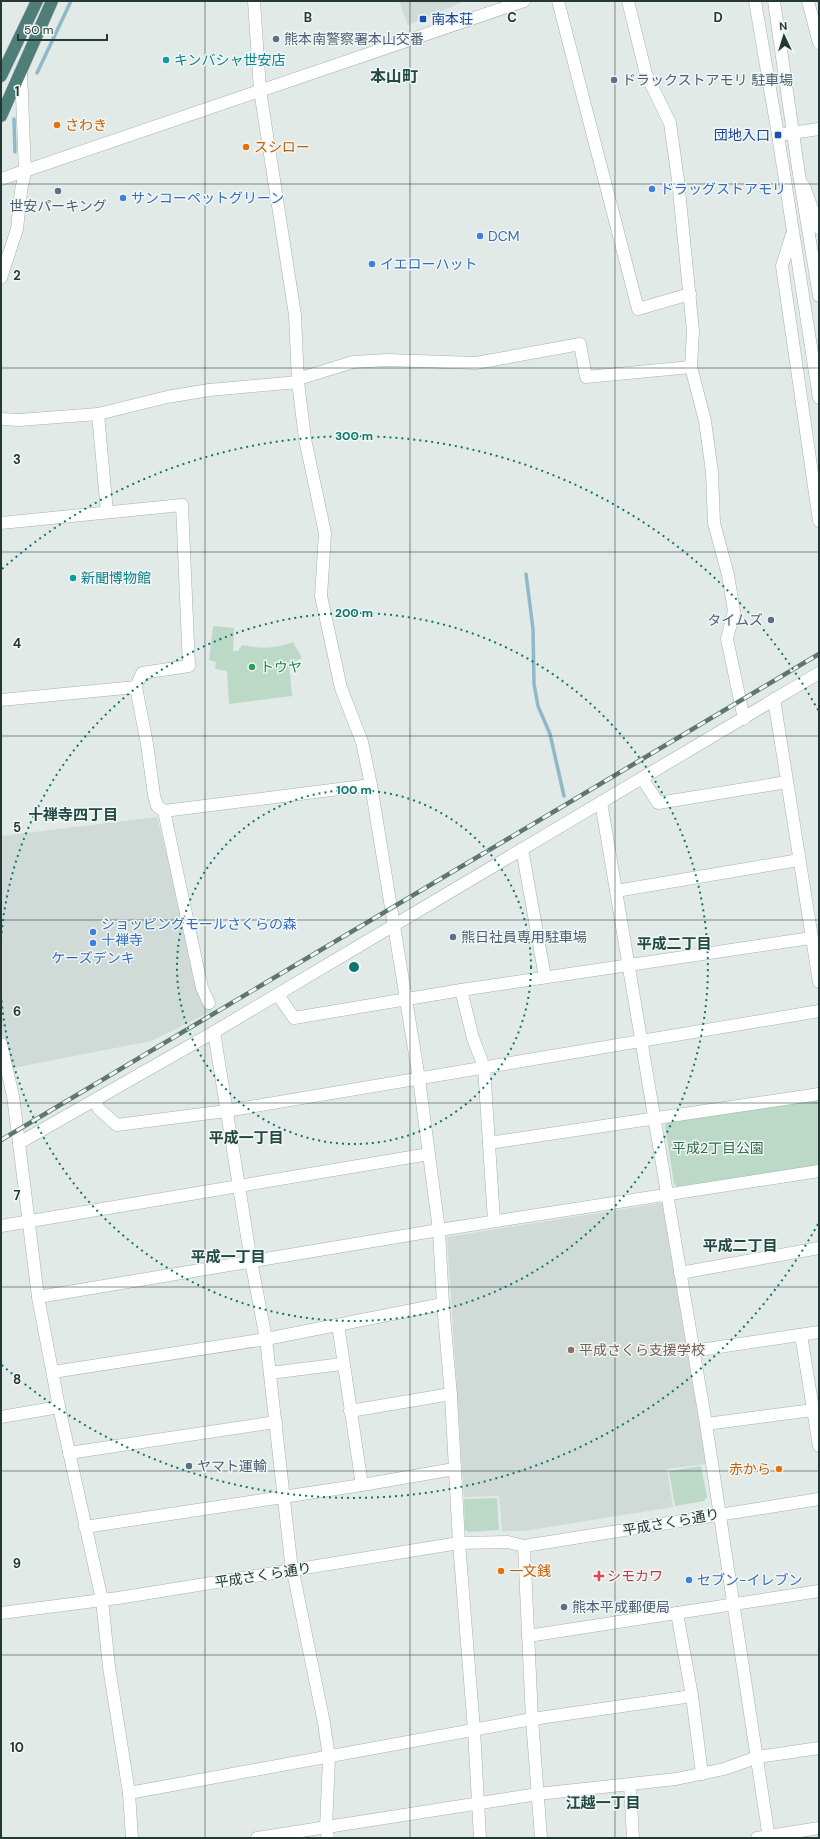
<svg xmlns="http://www.w3.org/2000/svg" width="820" height="1839" font-family="'DM Sans','Noto Sans JP',sans-serif">
<style>
.built{fill:#d0dad6}
.green{fill:#bcd9c8}
.lines{fill:none;stroke-linecap:round;stroke-linejoin:round}
.stream{stroke:#8fb9c9;stroke-width:3.5}
.minor-casing{stroke:#a5b1ae;stroke-width:13}
.tertiary-casing{stroke:#a5b1ae;stroke-width:13}
.trunk-casing{stroke:#bdc4c3;stroke-width:13}
.minor{stroke:#fff;stroke-width:12}
.tertiary{stroke:#fff;stroke-width:12}
.trunk{stroke:#4f7e79;stroke-width:12}
.rail-casing{stroke:#5e7571;stroke-width:4.5}
.rail{stroke:#f1f7f5;stroke-width:3;stroke-dasharray:9;stroke-linecap:butt}
.grid{fill:none;stroke:#243936;stroke-width:1;stroke-opacity:0.55}
.ring{fill:none;stroke:#0f766e;stroke-width:2;stroke-dasharray:2 4}
.transit-dot{fill:#1a4fb4;stroke:#f1f7f5;stroke-width:1.5}
.service-dot{fill:#5c6f8a;stroke:#f1f7f5;stroke-width:1.5}
.culture-dot{fill:#0f9aa8;stroke:#f1f7f5;stroke-width:1.5}
.food-dot{fill:#e8710a;stroke:#f1f7f5;stroke-width:1.5}
.shop-dot{fill:#3f7fe0;stroke:#f1f7f5;stroke-width:1.5}
.leisure-dot{fill:#2e9e5b;stroke:#f1f7f5;stroke-width:1.5}
.education-dot{fill:#8d6e63;stroke:#f1f7f5;stroke-width:1.5}
.health-dot{fill:#e0444e;stroke:#f1f7f5;stroke-width:1.5}
.labels{text-anchor:middle;dominant-baseline:central;stroke-width:3;stroke-linejoin:round;paint-order:stroke}
.transit-label{font-size:14px;fill:#164399;stroke:#f1f7f5;text-anchor:start}
.service-label{font-size:14px;fill:#4e5e75;stroke:#f1f7f5;text-anchor:start}
.culture-label{font-size:14px;fill:#0d838f;stroke:#f1f7f5;text-anchor:start}
.food-label{font-size:14px;fill:#c56008;stroke:#f1f7f5;text-anchor:start}
.shop-label{font-size:14px;fill:#366cbe;stroke:#f1f7f5;text-anchor:start}
.leisure-label{font-size:14px;fill:#27864d;stroke:#f1f7f5;text-anchor:start}
.park-label{font-size:14px;fill:#326b4f;stroke:#f1f7f5}
.education-label{font-size:14px;fill:#785e54;stroke:#f1f7f5;text-anchor:start}
.street-label{font-size:14px;fill:#243936;stroke:#f1f7f5}
.health-label{font-size:14px;fill:#be3a42;stroke:#f1f7f5;text-anchor:start}
.neighbourhood-label{font-size:15px;font-weight:bold;fill:#224944;stroke:#f1f7f5}
.quarter-label{font-size:16px;font-weight:bold;fill:#224944;stroke:#f1f7f5}
.grid-label{font-size:13px;text-anchor:middle;font-weight:bold;fill:#243936;stroke:#f1f7f5;stroke-width:3;stroke-linejoin:round;paint-order:stroke}
.centre{fill:#0f766e;stroke:#f1f7f5;stroke-width:2}
.ring-label{font-size:12px;text-anchor:middle;font-weight:bold;fill:#0f766e;stroke:#f1f7f5;stroke-width:3;stroke-linejoin:round;paint-order:stroke}
</style>
<rect width="100%" height="100%" fill="#e1eae7"/>
<g class="built">
<polygon points="399,1 465,1 408,25"/>
<polygon points="157,817 173,879 198,985 212,1011 151,1041 13,1068 1,1056 1,836"/>
<polygon points="662,1203 706,1464 667,1469 673,1507 524,1531 502,1531 499,1496 464,1497 447,1237"/>
</g>
<g class="green">
<path d="M 213,626 L 234,628 L 233,651 L 238,651 L 242,645 C 261,649 275,649 293,642 L 302,658 L 289,664 L 292,696 L 229,704 L 227,671 L 215,669 L 216,662 L 209,660 Z"/>
<polygon points="819,1098 819,1165 678,1188 674,1184 665,1126 667,1122"/>
<polygon points="701,1466 707,1497 704,1501 675,1506 669,1471"/>
<polygon points="497,1498 499,1530 469,1532 465,1530 464,1499"/>
</g>
<g class="lines">
<g class="stream">
<polyline points="37,73 71,1"/>
<polyline points="14,119 15,152"/>
<polyline points="526,574 533,629 534,684 538,706 550,734 564,796"/>
</g>
<g class="minor-casing">
<g id="minor">
<polyline points="254,1 260,90 295,315 298,382"/>
<polyline points="558,1 638,309 690,294"/>
<polyline points="628,1 646,74 670,123 678,180 693,331 691,367 705,421 712,472 714,523 728,575 734,611 727,639 744,719"/>
<polyline points="808,1 819,43"/>
<polyline points="778,135 819,129"/>
<polyline points="804,186 819,228"/>
<polyline points="792,234 782,266 819,521"/>
<polyline points="1,278 17,229 21,191 25,172 21,70"/>
<polyline points="298,379 353,362 387,360 476,363 580,344 586,377 691,367"/>
<polyline points="98,414 107,512"/>
<polyline points="1,419 19,420 98,414 167,397 209,390 298,382 305,439 325,533 321,596 341,688 362,742 371,785 419,1079 439,1230 443,1304 451,1396 459,1543 474,1730 480,1838"/>
<polyline points="1,523 182,505 189,666 142,673 136,687"/>
<polyline points="774,699 819,982"/>
<polyline points="1,700 136,687 147,744 154,795 157,806 164,811 371,785"/>
<polyline points="642,778 658,803 787,782"/>
<polyline points="601,802 706,1424 769,1838"/>
<polyline points="164,811 202,988 209,1003"/>
<polyline points="522,849 545,977"/>
<polyline points="616,891 799,860"/>
<polyline points="461,990 473,1038 484,1067 494,1221"/>
<polyline points="278,995 294,1018 461,990 811,938"/>
<polyline points="214,1032 251,1261 266,1339 291,1562 324,1723 329,1758 326,1828 328,1838"/>
<polyline points="1,1044 13,1096 19,1143"/>
<polyline points="95,1101 99,1109 117,1125 226,1111 819,1011"/>
<polyline points="489,1143 819,1094"/>
<polyline points="1,1226 429,1154"/>
<polyline points="680,1273 819,1248"/>
<polyline points="38,1297 439,1230 819,1171"/>
<polyline points="338,1325 362,1485"/>
<polyline points="801,1335 819,1446"/>
<polyline points="693,1351 819,1332"/>
<polyline points="53,1372 266,1339 443,1304"/>
<polyline points="270,1373 342,1364"/>
<polyline points="350,1411 451,1394"/>
<polyline points="1,1417 59,1407"/>
<polyline points="706,1424 813,1410"/>
<polyline points="69,1453 276,1422"/>
<polyline points="85,1527 362,1485 454,1469"/>
<polyline points="677,1613 692,1696 702,1774"/>
<polyline points="528,1636 819,1591"/>
<polyline points="630,1785 633,1838"/>
<polyline points="129,1793 532,1719 692,1696"/>
<polyline points="132,1838 129,1793 109,1667 102,1600 59,1407 38,1297 19,1143 214,1032 819,673"/>
<polyline points="257,1838 538,1794 676,1779 724,1769 758,1757 819,1748"/>
<polyline points="757,1838 819,1828"/>
</g>
</g>
<g class="tertiary-casing">
<g id="tertiary">
<polyline points="755,1 778,135 819,398"/>
<polyline points="774,1 798,168 819,296"/>
<polyline points="1,179 524,1"/>
<polyline points="524,1546 532,1719 541,1838"/>
<polyline points="1,1613 118,1598 459,1543 508,1542 524,1546 819,1499"/>
</g>
</g>
<g class="trunk-casing">
<g id="trunk">
<polyline points="1,76 37,1"/>
<polyline points="1,116 52,1"/>
</g>
</g>
<use href="#minor" class="minor"/>
<use href="#tertiary" class="tertiary"/>
<use href="#trunk" class="trunk"/>
<g class="rail-casing">
<polyline id="rail" points="1,1140 819,654"/>
</g>
<use href="#rail" class="rail"/>
</g>
<path class="grid" d="M 205,1 L 205,1838M 410,1 L 410,1838M 615,1 L 615,1838M 1,184 L 819,184M 1,368 L 819,368M 1,552 L 819,552M 1,736 L 819,736M 1,920 L 819,920M 1,1103 L 819,1103M 1,1287 L 819,1287M 1,1471 L 819,1471M 1,1655 L 819,1655"/>
<g class="ring">
<circle cx="354" cy="967" r="177"/>
<path d="M1 939A354 354 0 1 1 1 995"/>
<path d="M818 1224A531 531 0 0 1 2 1365M2 569A531 531 0 0 1 818 710"/>
</g>
<g class="transit-dot">
<rect x="419" y="15" width="8" height="8" rx="2"/>
<rect x="774" y="131" width="8" height="8" rx="2"/>
</g>
<g class="service-dot">
<circle cx="276" cy="39" r="4"/>
<circle cx="614" cy="80" r="4"/>
<circle cx="58" cy="191" r="4"/>
<circle cx="771" cy="620" r="4"/>
<circle cx="453" cy="937" r="4"/>
<circle cx="189" cy="1466" r="4"/>
<circle cx="564" cy="1607" r="4"/>
</g>
<g class="culture-dot">
<circle cx="166" cy="60" r="4"/>
<circle cx="73" cy="578" r="4"/>
</g>
<g class="food-dot">
<circle cx="57" cy="125" r="4"/>
<circle cx="246" cy="147" r="4"/>
<circle cx="779" cy="1469" r="4"/>
<circle cx="501" cy="1571" r="4"/>
</g>
<g class="shop-dot">
<circle cx="652" cy="189" r="4"/>
<circle cx="123" cy="198" r="4"/>
<circle cx="480" cy="236" r="4"/>
<circle cx="372" cy="264" r="4"/>
<circle cx="93" cy="932" r="4"/>
<circle cx="93" cy="943" r="4"/>
<circle cx="689" cy="1580" r="4"/>
</g>
<circle class="leisure-dot" cx="252" cy="667" r="4"/>
<circle class="education-dot" cx="571" cy="1350" r="4"/>
<path class="health-dot" d="M597 1570h4v4h4v4h-4v4h-4v-4h-4v-4h4z"/>
<g class="labels">
<g class="transit-label">
<text x="431" y="19">南本荘</text>
<text x="770" y="135" text-anchor="end">団地入口</text>
</g>
<g class="service-label">
<text x="284" y="39">熊本南警察署本山交番</text>
<text x="622" y="80">ドラックストアモリ 駐車場</text>
<text x="58" y="206" text-anchor="middle">世安パーキング</text>
<text x="763" y="620" text-anchor="end">タイムズ</text>
<text x="461" y="937">熊日社員専用駐車場</text>
<text x="197" y="1466">ヤマト運輸</text>
<text x="572" y="1607">熊本平成郵便局</text>
</g>
<g class="culture-label">
<text x="174" y="60">キンバシャ世安店</text>
<text x="81" y="578">新聞博物館</text>
</g>
<g class="food-label">
<text x="65" y="125">さわき</text>
<text x="254" y="147">スシロー</text>
<text x="771" y="1469" text-anchor="end">赤から</text>
<text x="509" y="1571">一文銭</text>
</g>
<g class="shop-label">
<text x="660" y="189">ドラッグストアモリ</text>
<text x="131" y="198">サンコーペットグリーン</text>
<text x="488" y="236">DCM</text>
<text x="380" y="264">イエローハット</text>
<text x="101" y="924">ショッピングモールさくらの森<tspan x="101" dy="16">十禅寺</tspan></text>
<text x="93" y="958" text-anchor="middle">ケーズデンキ</text>
<text x="697" y="1580">セブン-イレブン</text>
</g>
<g class="leisure-label">
<text x="260" y="667">トウヤ</text>
</g>
<g class="park-label">
<text x="718" y="1148">平成2丁目公園</text>
</g>
<g class="education-label">
<text x="579" y="1350">平成さくら支援学校</text>
</g>
<g class="street-label">
<text transform="translate(671 1522) rotate(-10)">平成さくら通り</text>
<text transform="translate(263 1575) rotate(-9)">平成さくら通り</text>
</g>
<g class="health-label">
<text x="607" y="1576">シモカワ</text>
</g>
<g class="neighbourhood-label">
<text x="73" y="815">十禅寺四丁目</text>
<text x="674" y="944">平成二丁目</text>
<text x="246" y="1138">平成一丁目</text>
<text x="740" y="1246">平成二丁目</text>
<text x="228" y="1257">平成一丁目</text>
<text x="603" y="1803">江越一丁目</text>
</g>
<g class="quarter-label">
<text x="394" y="76">本山町</text>
</g>
</g>
<g class="grid-label">
<text x="308" y="22">B</text>
<text x="512" y="22">C</text>
<text x="718" y="22">D</text>
<text x="17" y="96">1</text>
<text x="17" y="280">2</text>
<text x="17" y="464">3</text>
<text x="17" y="648">4</text>
<text x="17" y="832">5</text>
<text x="17" y="1016">6</text>
<text x="17" y="1200">7</text>
<text x="17" y="1384">8</text>
<text x="17" y="1568">9</text>
<text x="17" y="1752">10</text>
</g>
<circle cx="354" cy="967" r="6" class="centre"/>
<g class="ring-label">
<text x="354" y="440">300 m</text>
<text x="354" y="617">200 m</text>
<text x="354" y="794">100 m</text>
</g>
<rect width="820" height="1839" fill="none" stroke="#243936" stroke-width="4"/>
<g transform="translate(784 36) rotate(356)" stroke="#f1f7f5" stroke-width="3" paint-order="stroke">
<path d="M0-3L7 15L0 10L-7 15Z" fill="#243936"/>
<text y="-6" font-size="11" font-weight="bold" text-anchor="middle" fill="#243936">N</text>
</g>
<path d="M18 34v6h89v-6" fill="none" stroke="#243936" stroke-width="2"/>
<text x="24" y="34" font-size="12" fill="#243936" stroke="#f1f7f5" stroke-width="3" paint-order="stroke">50 m</text>
</svg>
